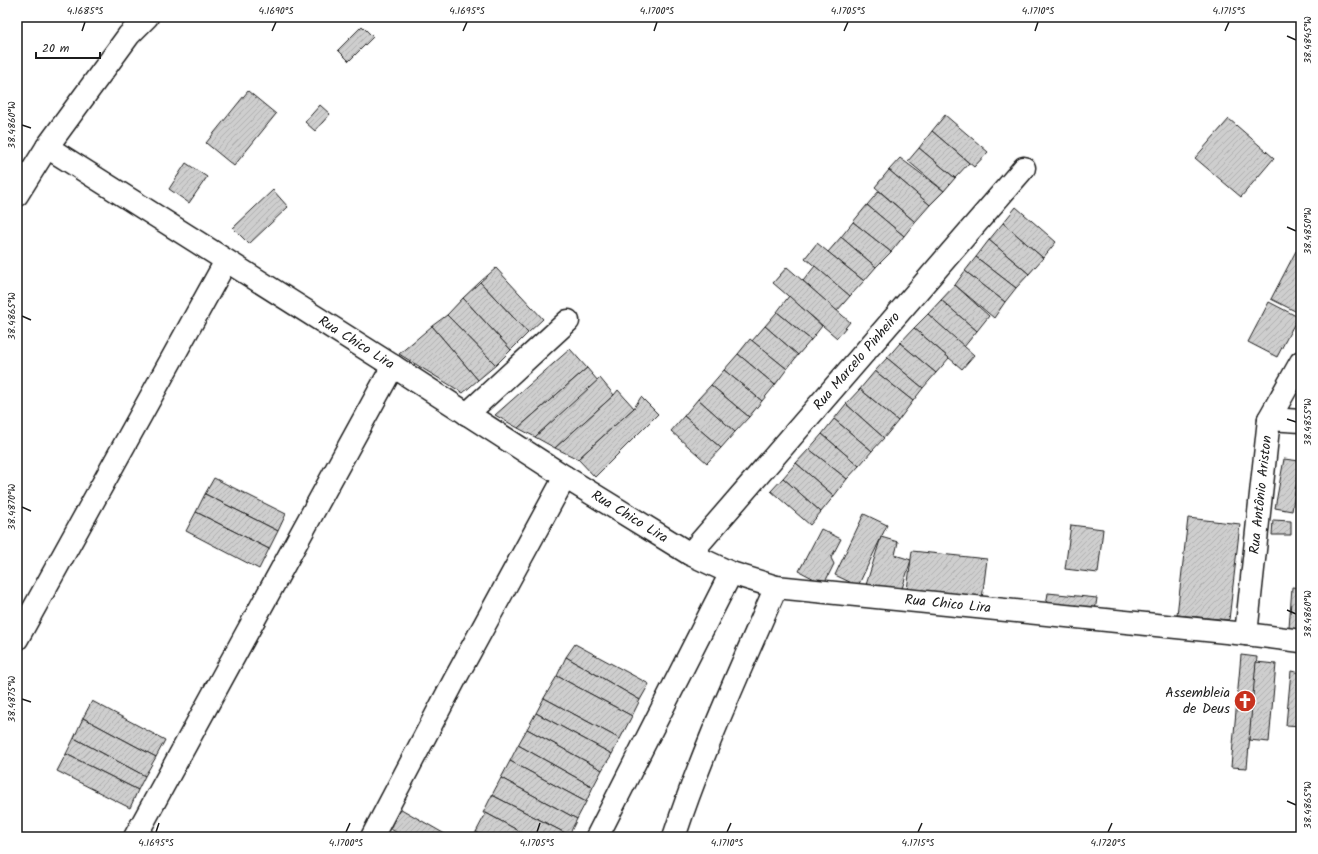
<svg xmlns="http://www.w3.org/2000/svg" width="1318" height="854" font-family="Kalam,sans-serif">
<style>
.building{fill:url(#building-hatch);stroke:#1c1c1c}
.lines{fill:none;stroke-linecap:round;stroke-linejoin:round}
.street-casing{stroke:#1c1c1c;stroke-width:25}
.street{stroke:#fff;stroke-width:22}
.ticks{fill:none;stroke:#1c1c1c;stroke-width:1.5}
.labels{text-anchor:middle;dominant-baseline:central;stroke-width:3;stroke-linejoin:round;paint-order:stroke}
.street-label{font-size:14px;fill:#1c1c1c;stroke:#fff}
.poi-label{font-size:14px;fill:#1c1c1c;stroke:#fff;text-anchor:end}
.neatline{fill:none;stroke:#1c1c1c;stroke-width:1.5}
.ticks-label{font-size:10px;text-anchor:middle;fill:#1c1c1c}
</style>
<defs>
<pattern id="building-hatch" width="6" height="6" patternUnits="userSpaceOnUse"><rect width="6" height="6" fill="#cecece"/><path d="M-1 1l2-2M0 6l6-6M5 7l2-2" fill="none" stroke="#b0b0b0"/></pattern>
</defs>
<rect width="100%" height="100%" fill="#fff"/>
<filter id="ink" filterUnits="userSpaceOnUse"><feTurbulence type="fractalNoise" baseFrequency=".025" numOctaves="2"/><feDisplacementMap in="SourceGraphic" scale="8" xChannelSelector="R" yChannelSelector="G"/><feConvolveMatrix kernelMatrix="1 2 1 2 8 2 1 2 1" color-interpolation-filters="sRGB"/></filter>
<g filter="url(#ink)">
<g class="building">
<polygon points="362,26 373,37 349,61 338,50"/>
<polygon points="248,91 276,114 234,166 206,143"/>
<polygon points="320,105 330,114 315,131 305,122"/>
<polygon points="945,115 988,152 974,167 932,131"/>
<polygon points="1229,119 1274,158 1241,197 1195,158"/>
<polygon points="932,131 969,163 955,178 919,148"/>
<polygon points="919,148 955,178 944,191 908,161"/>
<polygon points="900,158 944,191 930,205 889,170"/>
<polygon points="186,163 207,177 189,203 169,189"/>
<polygon points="889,170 930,205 915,222 875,187"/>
<polygon points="273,190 288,207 249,244 233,228"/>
<polygon points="879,191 915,222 904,236 867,205"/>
<polygon points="867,205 904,236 891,252 853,222"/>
<polygon points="1016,207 1056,242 1043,258 1003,223"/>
<polygon points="853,222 891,252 876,267 841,237"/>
<polygon points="1003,223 1043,258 1029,274 989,240"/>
<polygon points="841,237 876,267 864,281 828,252"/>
<polygon points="989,240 1029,274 1016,288 976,257"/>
<polygon points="817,243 864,281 850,296 805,258"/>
<polygon points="1296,251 1301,254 1301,314 1271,299"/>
<polygon points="976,257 1016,288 1005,302 965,271"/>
<polygon points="815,266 850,296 837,311 803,281"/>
<polygon points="787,267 850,322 837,338 773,283"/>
<polygon points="496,268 543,319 528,333 480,282"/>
<polygon points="965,271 1005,302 994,318 955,285"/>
<polygon points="480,282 528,333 511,350 463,298"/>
<polygon points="955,285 989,316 977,331 941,300"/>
<polygon points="789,296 822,326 811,340 777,312"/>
<polygon points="463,298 511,350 496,365 447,315"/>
<polygon points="941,300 977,331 964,347 928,314"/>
<polygon points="1269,302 1298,317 1277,357 1248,342"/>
<polygon points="777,312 811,340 798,355 765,326"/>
<polygon points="928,314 974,355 962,369 914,328"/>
<polygon points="447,315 496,365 478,380 432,326"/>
<polygon points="432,326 478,380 463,393 399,354"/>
<polygon points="765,326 798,355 787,369 752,341"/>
<polygon points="914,328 949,358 936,373 900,343"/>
<polygon points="750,339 787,369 775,385 738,354"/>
<polygon points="900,343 936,373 923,388 887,358"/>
<polygon points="570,349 587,368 518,428 495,415"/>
<polygon points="738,354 775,385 762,401 724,370"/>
<polygon points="887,358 923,388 913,401 875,371"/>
<polygon points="587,368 598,381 535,437 518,428"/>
<polygon points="724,370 762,401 749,417 711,385"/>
<polygon points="875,371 913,401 898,421 860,389"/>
<polygon points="600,378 614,395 555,448 535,437"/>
<polygon points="711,385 749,417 735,432 698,399"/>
<polygon points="860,389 898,421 884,438 846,404"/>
<polygon points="618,390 634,408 578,459 555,448 614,395"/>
<polygon points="641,397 658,414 595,477 578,459 634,408"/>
<polygon points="698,399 735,432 721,448 684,416"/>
<polygon points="846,404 884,438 872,451 834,419"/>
<polygon points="684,416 721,448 707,463 671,431"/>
<polygon points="834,419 872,451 859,466 822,434"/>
<polygon points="822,434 859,466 847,479 809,449"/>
<polygon points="809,449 847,479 834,496 796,463"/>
<polygon points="1301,456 1301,499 1294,498"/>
<polygon points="1284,459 1300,461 1292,511 1275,508"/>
<polygon points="796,463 834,496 821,512 783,478"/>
<polygon points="214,478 286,514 278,531 205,494"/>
<polygon points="783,478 821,512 810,525 771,491"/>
<polygon points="205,494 278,531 269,549 196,512"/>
<polygon points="196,512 269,549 259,569 186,531"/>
<polygon points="864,514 887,525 858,586 835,575"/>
<polygon points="1188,518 1240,524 1229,620 1177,615"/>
<polygon points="1273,520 1291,521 1291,535 1272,535"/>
<polygon points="1071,525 1103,529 1098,573 1065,569"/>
<polygon points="821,529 841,539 831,558 834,564 824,584 799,571"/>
<polygon points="881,537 898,542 895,555 911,560 900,595 866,585"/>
<polygon points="912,551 987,559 982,599 907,590"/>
<polygon points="1292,587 1301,588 1301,629 1289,628"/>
<polygon points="1048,593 1097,598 1095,611 1046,606"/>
<polygon points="575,644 649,684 640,700 566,657"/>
<polygon points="1241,655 1257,657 1247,768 1231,767"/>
<polygon points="566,657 640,700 632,716 557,676"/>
<polygon points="1256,662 1276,664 1269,742 1249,740"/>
<polygon points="1291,671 1301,673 1301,726 1286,725"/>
<polygon points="557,676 632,716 620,739 544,698"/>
<polygon points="544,698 620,739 612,754 536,713"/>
<polygon points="92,701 165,740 156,757 83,718"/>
<polygon points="536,713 612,754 602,770 527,729"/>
<polygon points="83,718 156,757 145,776 74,738"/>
<polygon points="527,729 602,770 593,787 518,745"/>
<polygon points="74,738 145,776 138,790 66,754"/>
<polygon points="518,745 593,787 586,802 510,761"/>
<polygon points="66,754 138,790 130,808 57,771"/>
<polygon points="510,761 586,802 577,819 501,778"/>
<polygon points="501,778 577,819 569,835 492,795"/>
<polygon points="492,795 569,835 568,837 530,837 486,813 483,813"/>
<polygon points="396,806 450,837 405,837 385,826"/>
<polygon points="486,813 530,837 486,837 476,832"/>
<polygon points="476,832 486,837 474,837"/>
</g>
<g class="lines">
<g class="street-casing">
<g id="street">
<path id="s1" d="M 47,147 L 393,366 L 565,477 L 690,554 L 731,573 L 776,587 L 1246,634 L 1301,641"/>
<polyline points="17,195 47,147 129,35 147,17"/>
<polyline points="467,414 568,321"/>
<polyline points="1269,419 1301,421"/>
<path id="s2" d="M 690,554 L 1024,168"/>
<path id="s3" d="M 1246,634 L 1269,419 L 1301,362"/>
<polyline points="17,639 226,261"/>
<polyline points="135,837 393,366"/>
<polyline points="372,837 454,681 565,477"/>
<polyline points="597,837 731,573"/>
<path d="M 674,837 C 702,752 740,670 776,587"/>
</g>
</g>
<use href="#street" class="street"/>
</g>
</g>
<path class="ticks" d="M 82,31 L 85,22M 272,31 L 276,22M 463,31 L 467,22M 654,31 L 657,22M 844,31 L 848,22M 1035,31 L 1038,22M 1225,31 L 1229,22M 1287,36 L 1296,40M 22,125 L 31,128M 1287,227 L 1296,231M 22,316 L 31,320M 1287,419 L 1296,422M 22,507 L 31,511M 1287,610 L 1296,614M 22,699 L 31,702M 1287,801 L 1296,805M 156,832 L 159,823M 346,832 L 350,823M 537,832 L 540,823M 727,832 L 731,823M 918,832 L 922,823M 1108,832 L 1112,823"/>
<defs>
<g id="church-disc" transform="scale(1.15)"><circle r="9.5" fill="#c8321e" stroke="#fff"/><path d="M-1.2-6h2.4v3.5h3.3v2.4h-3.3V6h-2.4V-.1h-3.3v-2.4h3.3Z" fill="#fff"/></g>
</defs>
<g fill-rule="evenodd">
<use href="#church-disc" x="1245" y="701"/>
</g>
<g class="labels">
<g class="street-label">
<text stroke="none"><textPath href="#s1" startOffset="366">Rua Chico Lira</textPath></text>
<text stroke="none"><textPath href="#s2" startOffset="255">Rua Marcelo Pinheiro</textPath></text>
<text stroke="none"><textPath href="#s3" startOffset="140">Rua Antônio Ariston</textPath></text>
<text stroke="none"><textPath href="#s1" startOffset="690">Rua Chico Lira</textPath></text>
<text stroke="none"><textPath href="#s1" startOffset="1026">Rua Chico Lira</textPath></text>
</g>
<g class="poi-label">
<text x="1230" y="693">Assembleia<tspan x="1230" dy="16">de Deus</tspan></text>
</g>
</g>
<rect width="1318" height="854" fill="none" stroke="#fff" stroke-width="44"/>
<path d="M36 52v6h64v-6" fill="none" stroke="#1c1c1c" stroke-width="2"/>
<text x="42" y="52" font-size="12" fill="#1c1c1c" stroke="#ffffff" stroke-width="3" paint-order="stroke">20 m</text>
<rect x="22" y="22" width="1274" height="810" class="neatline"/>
<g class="ticks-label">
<text x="85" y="14">4.1685°S</text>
<text x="276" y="14">4.1690°S</text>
<text x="467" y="14">4.1695°S</text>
<text x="657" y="14">4.1700°S</text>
<text x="848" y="14">4.1705°S</text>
<text x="1038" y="14">4.1710°S</text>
<text x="1229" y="14">4.1715°S</text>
<text transform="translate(1307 40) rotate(-90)" y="4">38.4845°W</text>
<text transform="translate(11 125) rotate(-90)" y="4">38.4860°W</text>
<text transform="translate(1307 231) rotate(-90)" y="4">38.4850°W</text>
<text transform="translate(11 316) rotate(-90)" y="4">38.4865°W</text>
<text transform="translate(1307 422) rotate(-90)" y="4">38.4855°W</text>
<text transform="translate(11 507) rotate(-90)" y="4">38.4870°W</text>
<text transform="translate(1307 614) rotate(-90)" y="4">38.4860°W</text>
<text transform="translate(11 699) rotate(-90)" y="4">38.4875°W</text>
<text transform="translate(1307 805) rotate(-90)" y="4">38.4865°W</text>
<text x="156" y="846">4.1695°S</text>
<text x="346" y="846">4.1700°S</text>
<text x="537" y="846">4.1705°S</text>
<text x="727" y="846">4.1710°S</text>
<text x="918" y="846">4.1715°S</text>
<text x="1108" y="846">4.1720°S</text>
</g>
</svg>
